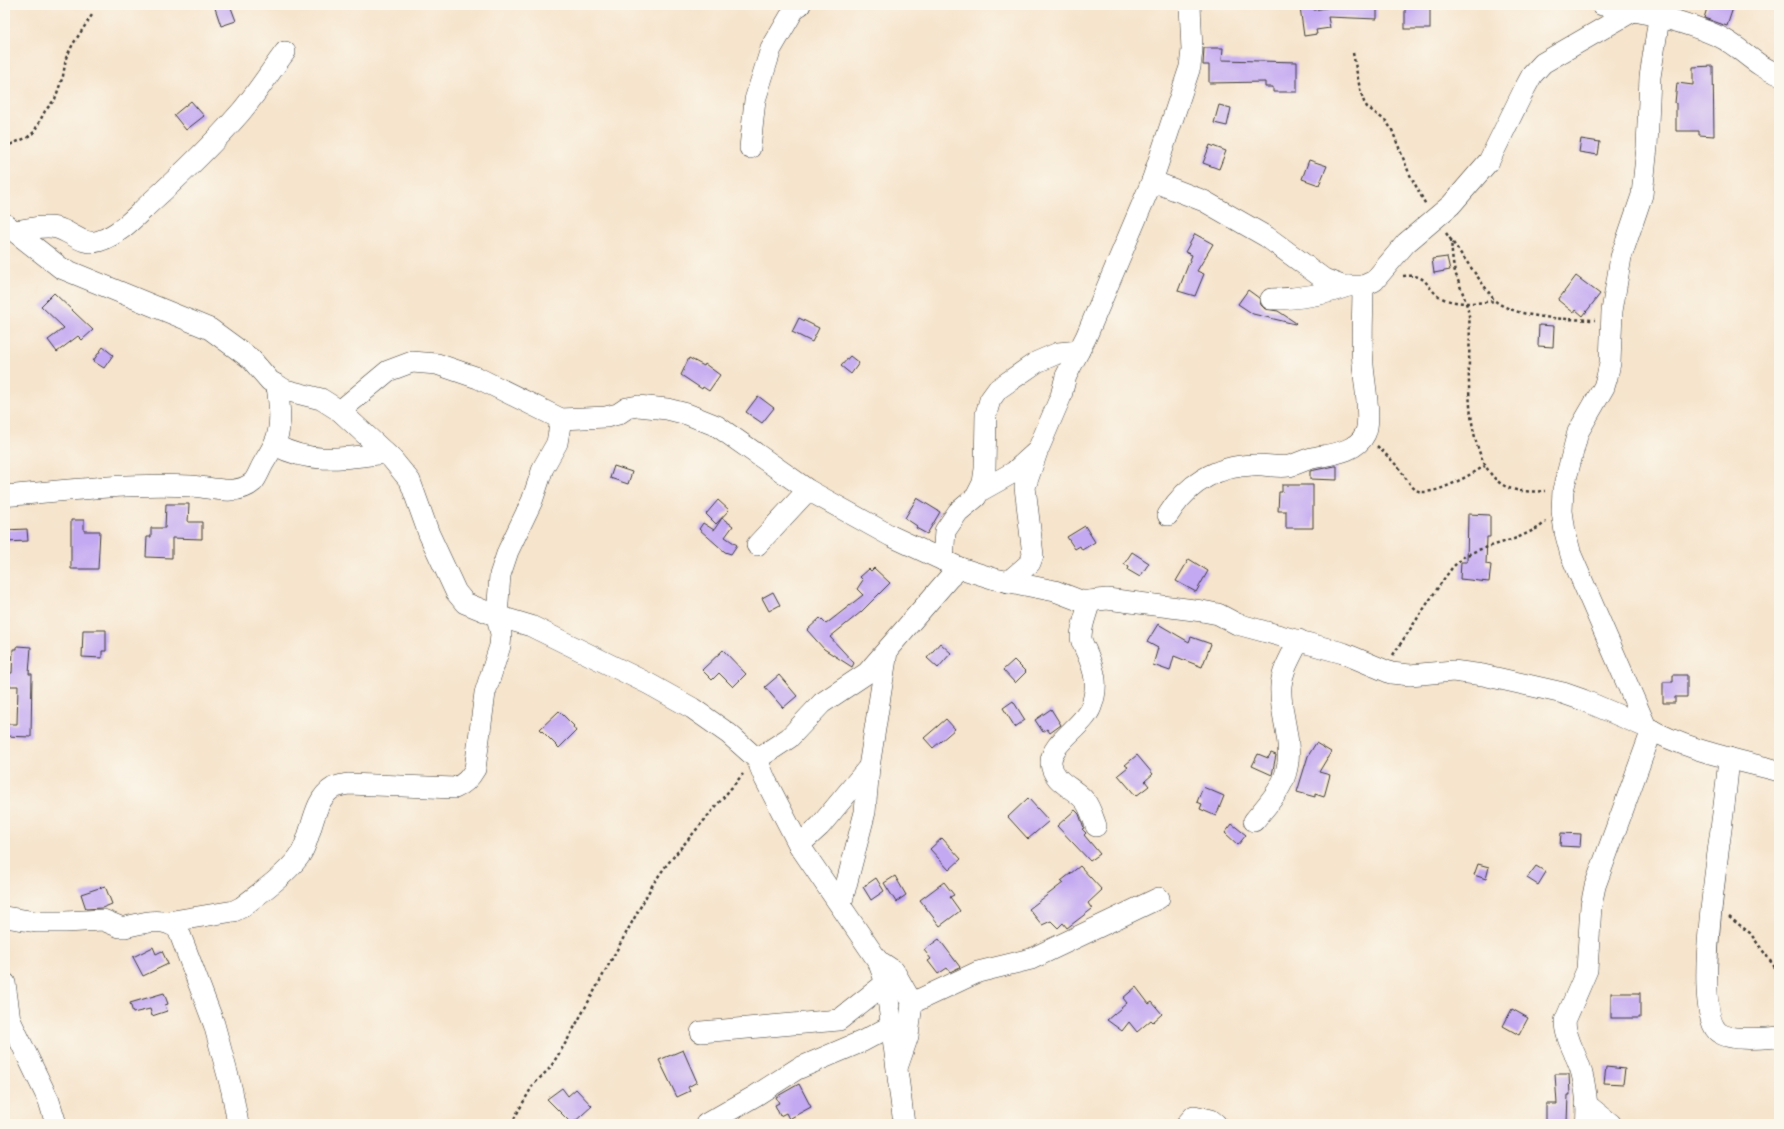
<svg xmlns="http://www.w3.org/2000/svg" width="1784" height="1129" font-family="Mynerve,sans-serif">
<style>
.building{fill:#c3a8f2}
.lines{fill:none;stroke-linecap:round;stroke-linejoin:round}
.minor-casing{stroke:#3d3a36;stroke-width:22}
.path{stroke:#3d3a36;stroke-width:2.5;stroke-dasharray:3 3;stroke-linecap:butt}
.minor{stroke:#fff;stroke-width:21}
</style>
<rect width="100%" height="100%" fill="#fbf7ec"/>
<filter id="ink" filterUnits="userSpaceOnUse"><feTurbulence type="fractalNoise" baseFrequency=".025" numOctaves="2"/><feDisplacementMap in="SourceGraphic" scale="8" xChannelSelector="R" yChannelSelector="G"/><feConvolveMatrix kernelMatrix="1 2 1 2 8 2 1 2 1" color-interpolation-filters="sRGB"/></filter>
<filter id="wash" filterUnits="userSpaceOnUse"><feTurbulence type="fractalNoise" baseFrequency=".012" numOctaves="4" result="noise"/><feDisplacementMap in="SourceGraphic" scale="16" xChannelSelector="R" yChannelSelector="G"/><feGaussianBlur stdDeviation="0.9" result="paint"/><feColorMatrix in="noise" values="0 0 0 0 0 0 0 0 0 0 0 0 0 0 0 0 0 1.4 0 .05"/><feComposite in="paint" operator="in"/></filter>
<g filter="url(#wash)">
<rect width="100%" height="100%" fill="#f6e4cc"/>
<g id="blocks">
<g class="building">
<polygon points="214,5 230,5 236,21 221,26"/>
<polygon points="1313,5 1314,10 1342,5 1377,5 1377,19 1328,17 1330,28 1316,30 1317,34 1304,36 1300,7"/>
<rect x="1405" y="5" width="25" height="24"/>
<polygon points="1708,5 1734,5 1727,26 1704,18"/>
<polygon points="1204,48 1223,48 1222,60 1297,62 1297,92 1273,92 1273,87 1265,87 1265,82 1209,83 1209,65 1203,65"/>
<polygon points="1713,66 1714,136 1699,135 1699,131 1676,131 1676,103 1675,103 1677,83 1693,85 1693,67"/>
<polygon points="191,101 204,116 186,130 174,115"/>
<polygon points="1219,105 1231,108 1227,126 1214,123"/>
<polygon points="1581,139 1600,142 1598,155 1579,152"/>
<polygon points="1210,145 1226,151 1219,169 1203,163"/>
<polygon points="1309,160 1327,166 1319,185 1302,179"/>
<polygon points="1195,234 1213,244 1197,271 1204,274 1195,296 1178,291 1192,255 1185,252"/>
<polygon points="1447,257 1450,270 1434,273 1432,259"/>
<polygon points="1576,276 1600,294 1583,316 1576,310 1574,313 1558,300"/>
<polygon points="1248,290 1259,298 1261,305 1265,309 1278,311 1296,323 1295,324 1253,314 1238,304"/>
<polygon points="54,293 93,330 82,340 78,336 57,352 48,340 64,328 41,306"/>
<polygon points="799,318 819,328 812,342 792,332"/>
<polygon points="1539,325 1554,326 1553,347 1538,346"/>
<polygon points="103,347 113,355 104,368 93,361"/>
<polygon points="850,356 859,363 851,374 841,366"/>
<polygon points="689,358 704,366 705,364 720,375 709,391 703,387 702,389 681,375"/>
<polygon points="758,396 774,408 762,423 746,412"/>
<polygon points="614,466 632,472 628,484 610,478"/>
<polygon points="1335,466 1337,466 1337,480 1310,479 1310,471"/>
<polygon points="1282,485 1313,485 1313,528 1286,528 1286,511 1278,511 1279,492 1282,492"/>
<polygon points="917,498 940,512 927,534 916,528 917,526 905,518"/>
<polygon points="718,500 729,510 716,524 706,514"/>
<polygon points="166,504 189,504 188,522 202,522 202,539 172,538 172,558 146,557 147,537 151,537 151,528 165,528"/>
<polygon points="1468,514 1490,515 1490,537 1487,537 1486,564 1491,565 1489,582 1460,579 1461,562 1467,562"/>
<polygon points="722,518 733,526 725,537 737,545 731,554 725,552 699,529 703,523 714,530"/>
<polygon points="71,520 84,520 84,531 100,531 98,569 71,569"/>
<polygon points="1085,526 1095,542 1082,550 1080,546 1075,549 1067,537"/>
<polygon points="27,529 28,541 5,542 5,530"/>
<polygon points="1132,552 1149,563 1140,577 1128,570 1129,567 1124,564"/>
<polygon points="1189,559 1208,571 1196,592 1176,581"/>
<polygon points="874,568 890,583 861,612 830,637 854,663 852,667 824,649 807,630 820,618 826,624 863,595 857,589 863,580 860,577 869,569 871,571"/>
<polygon points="773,592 780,605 769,611 762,598"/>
<polygon points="1158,624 1189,642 1191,637 1211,644 1202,667 1174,656 1170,671 1153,665 1158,648 1147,642"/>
<polygon points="83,630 106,630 106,651 102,651 102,658 82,657"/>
<polygon points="940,643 951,653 938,668 927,658"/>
<polygon points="17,646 31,647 29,674 32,674 31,737 5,736 5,724 17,724 18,686 5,686 5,673 12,673 13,649 17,649"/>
<polygon points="723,650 746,674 733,687 719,673 712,680 702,670"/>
<polygon points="1014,660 1026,672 1015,683 1003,670"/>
<polygon points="779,675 797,696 783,708 765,687"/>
<polygon points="1673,675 1687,675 1687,697 1675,697 1675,703 1663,703 1663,682 1673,682"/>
<polygon points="1013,701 1025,720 1015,727 1003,708"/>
<polygon points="1051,709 1061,725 1050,733 1047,729 1043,732 1035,720"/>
<polygon points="559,711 574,726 573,727 576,731 559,748 540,729"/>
<polygon points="946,719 955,729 933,748 924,738"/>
<polygon points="1316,743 1331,752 1319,772 1330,775 1324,797 1315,794 1315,797 1297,792 1308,756"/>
<polygon points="1271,753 1276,755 1272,775 1252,766 1258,754 1268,758"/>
<polygon points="1137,755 1153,774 1145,781 1149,786 1136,796 1118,775 1128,767 1125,765"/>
<polygon points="1203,787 1224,796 1216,816 1200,809 1202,804 1197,802"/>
<polygon points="1028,798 1049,821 1028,839 1008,817"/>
<polygon points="1075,810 1079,814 1084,828 1082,829 1086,833 1084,835 1100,854 1090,861 1057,826"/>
<polygon points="1232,824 1246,835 1238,845 1225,833"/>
<polygon points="1561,833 1581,834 1580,847 1560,846"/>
<polygon points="942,838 961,859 949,870 930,849"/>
<polygon points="1478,864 1489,867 1486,879 1474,875"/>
<polygon points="1080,866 1102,890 1088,903 1092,909 1067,928 1063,923 1058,928 1051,921 1042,925 1029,909 1063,883 1061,881"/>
<polygon points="1536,866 1546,872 1538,885 1527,878"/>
<polygon points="895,876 906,895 896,902 884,883"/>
<polygon points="876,878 884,891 871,900 863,887"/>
<polygon points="944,882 954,895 950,897 960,911 940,926 920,900"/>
<polygon points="105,886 112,904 102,908 86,909 81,894"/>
<polygon points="939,939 960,967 950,972 947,968 938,974 928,961 931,959 924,950"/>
<polygon points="153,947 156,954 162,951 168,964 143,976 133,957"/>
<polygon points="1136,987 1149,1004 1152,1002 1162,1014 1153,1022 1151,1020 1137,1032 1129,1022 1122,1031 1107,1020 1127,1003 1123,998"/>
<polygon points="164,993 168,1004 165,1005 167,1011 152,1016 150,1009 133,1013 130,1003"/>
<rect x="1611" y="993" width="29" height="25"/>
<polygon points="1512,1009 1528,1018 1519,1035 1503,1026"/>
<polygon points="683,1050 697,1082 688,1087 690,1091 677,1097 659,1060"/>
<polygon points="1606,1067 1625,1069 1623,1084 1604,1083"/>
<polygon points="1555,1074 1569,1074 1570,1095 1568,1095 1567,1122 1563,1122 1563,1124 1546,1124 1546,1104 1557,1104"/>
<polygon points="799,1084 811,1107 789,1119 786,1113 780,1116 775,1105 779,1103 776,1097"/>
<polygon points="562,1088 568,1096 576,1089 592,1106 572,1124 547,1099"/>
</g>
</g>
</g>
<g filter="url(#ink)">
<use href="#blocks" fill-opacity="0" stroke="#3d3a36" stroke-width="1"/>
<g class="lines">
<g class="minor-casing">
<g id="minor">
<path d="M 1602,5 C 1642,12 1683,20 1720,37 C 1741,47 1757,68 1779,74"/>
<path d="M 1661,5 L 1650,77 L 1647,147 L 1642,195 L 1621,257 L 1612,311 L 1610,363 L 1607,377 L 1604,387 L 1578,432 L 1563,490 L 1562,511 L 1565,532 L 1571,555 L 1646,727 C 1686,750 1734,759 1779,771"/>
<polyline points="750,148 755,100 771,49 795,8 800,5"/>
<polyline points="1152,181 1204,201 1267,237 1324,279 1342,286 1363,286 1374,281 1406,243 1451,205 1489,161 1525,88 1532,75 1543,63 1633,11"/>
<polyline points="5,224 61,268 210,329 251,359 270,381 277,385 285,390 321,399 340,411 392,459 410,481 429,534 456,592 465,603 497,616 531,626 649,684 692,708 729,734 757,759 765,779 799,845 878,961 886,983 904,1124"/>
<path d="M 15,231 C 28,229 44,225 57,228 C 72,232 82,246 99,241 C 119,235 135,217 150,203 C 181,175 212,145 240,113 C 256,94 270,72 285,52"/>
<path d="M 1271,299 C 1297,299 1323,295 1348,286"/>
<polyline points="340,411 388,371 412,362 437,364 478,378 561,419 606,417 618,414 627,408 638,406 667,409 687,414 717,426 808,490 891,536 960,568"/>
<path d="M 275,445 C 312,465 345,458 385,453"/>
<polyline points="980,491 1014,472 1035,453"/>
<path d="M 5,496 C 66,490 129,483 191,486 C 210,487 236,497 253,482 C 257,478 260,469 263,464 C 268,455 274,447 277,437 C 282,421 279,402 277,385"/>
<path d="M 1168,515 C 1187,484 1216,466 1253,465 C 1265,464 1277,468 1289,466 C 1297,464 1304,460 1312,458 C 1330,454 1356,453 1365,434 C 1372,420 1364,382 1363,365 C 1361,339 1363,312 1363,286"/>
<polyline points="757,545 808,490"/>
<polyline points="943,560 945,531 958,512 976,497 983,483 985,469 986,414 990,400 998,389 1037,362 1058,353 1079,351"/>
<polyline points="1008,582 1030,563 1033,555 1025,487 1037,452 1061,396 1066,376 1086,337 1152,181 1190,67 1192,50 1190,5"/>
<path d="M 1090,601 C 1087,612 1081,626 1081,637 C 1081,641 1084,647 1086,651 C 1095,671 1099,686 1091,707 C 1084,726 1050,743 1051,763 C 1053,783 1074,787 1085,801 C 1090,807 1093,818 1096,826"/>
<path d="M 1729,758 C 1727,779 1725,800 1722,821 C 1718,858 1693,1006 1717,1031 C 1728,1042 1764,1038 1779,1037"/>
<polyline points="757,759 789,738 822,703 867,673 949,578 960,568 995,579 1055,591 1081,601 1090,601 1107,599 1202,611 1218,614 1237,624 1343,653 1391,673 1410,675 1453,671 1483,675 1563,693 1583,700 1646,727"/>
<path d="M 1254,821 C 1267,805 1283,789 1287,768 C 1293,741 1279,712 1281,686 C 1282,670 1292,655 1299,640"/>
<polyline points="799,845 820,826 869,767"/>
<polyline points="841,905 865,812 869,767 887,652"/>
<path d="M 5,917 L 36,922 L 65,922 L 103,920 L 120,927 L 125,927 C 143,923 162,916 178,929 L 214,1024 L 232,1091 L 238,1124"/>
<path d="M 167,922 L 234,911 L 242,907 C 261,892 283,877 298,858 C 313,839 311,801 333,788 C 337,786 343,785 348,784 L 455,788 C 465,784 470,778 475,769 L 485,693 L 500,646 L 501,634 L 497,616 L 500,575 L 508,551 L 532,501 L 543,468 L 557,443 L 561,419"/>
<polyline points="882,963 894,971 912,1003 908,1036 898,1065"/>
<polyline points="5,983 10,1020 49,1101 56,1124"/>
<polyline points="912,1003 978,972 1031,959 1159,898"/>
<polyline points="701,1032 839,1020 886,983"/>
<polyline points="1586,1104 1611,1124"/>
<polyline points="706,1124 755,1096 797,1069 863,1041 891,1026"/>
<polyline points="1187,1124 1194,1116 1211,1120 1216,1124"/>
<path d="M 1586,1124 C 1588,1108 1586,1090 1582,1074 C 1578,1056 1565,1040 1565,1021 L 1587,970 L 1591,906 L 1595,886 L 1652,730"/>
</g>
</g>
<g class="path">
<polyline points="1353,53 1360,89 1364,102 1367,107 1386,121 1392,130 1409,173 1426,205"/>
<polyline points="5,147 28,137 34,132 45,111 55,99 63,76 66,58 73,44 92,15"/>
<path d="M 1446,233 L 1495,301 C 1520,319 1564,319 1595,320"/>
<path d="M 1451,239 C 1452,251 1452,264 1456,275 C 1461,289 1467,302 1469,316 C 1471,338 1468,361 1469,383 C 1469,414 1475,475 1509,488 C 1519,492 1534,492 1545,491"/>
<path d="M 1403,276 C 1431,273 1424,290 1444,299 C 1459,305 1479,303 1494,301"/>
<path d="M 1377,446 C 1384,453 1391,459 1397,466 C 1403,473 1409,485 1416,490 C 1431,499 1471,474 1485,466"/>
<polyline points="1393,655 1441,583 1452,568 1463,557 1478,550 1517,538 1538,528 1546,522"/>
<polyline points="1729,917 1750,933 1779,973"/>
<polyline points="511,1124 533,1085 550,1068 568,1039 653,884 665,867 743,774"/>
</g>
<use href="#minor" class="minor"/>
</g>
</g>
<rect width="1784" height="1129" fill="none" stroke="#fbf7ec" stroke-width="20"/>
</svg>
